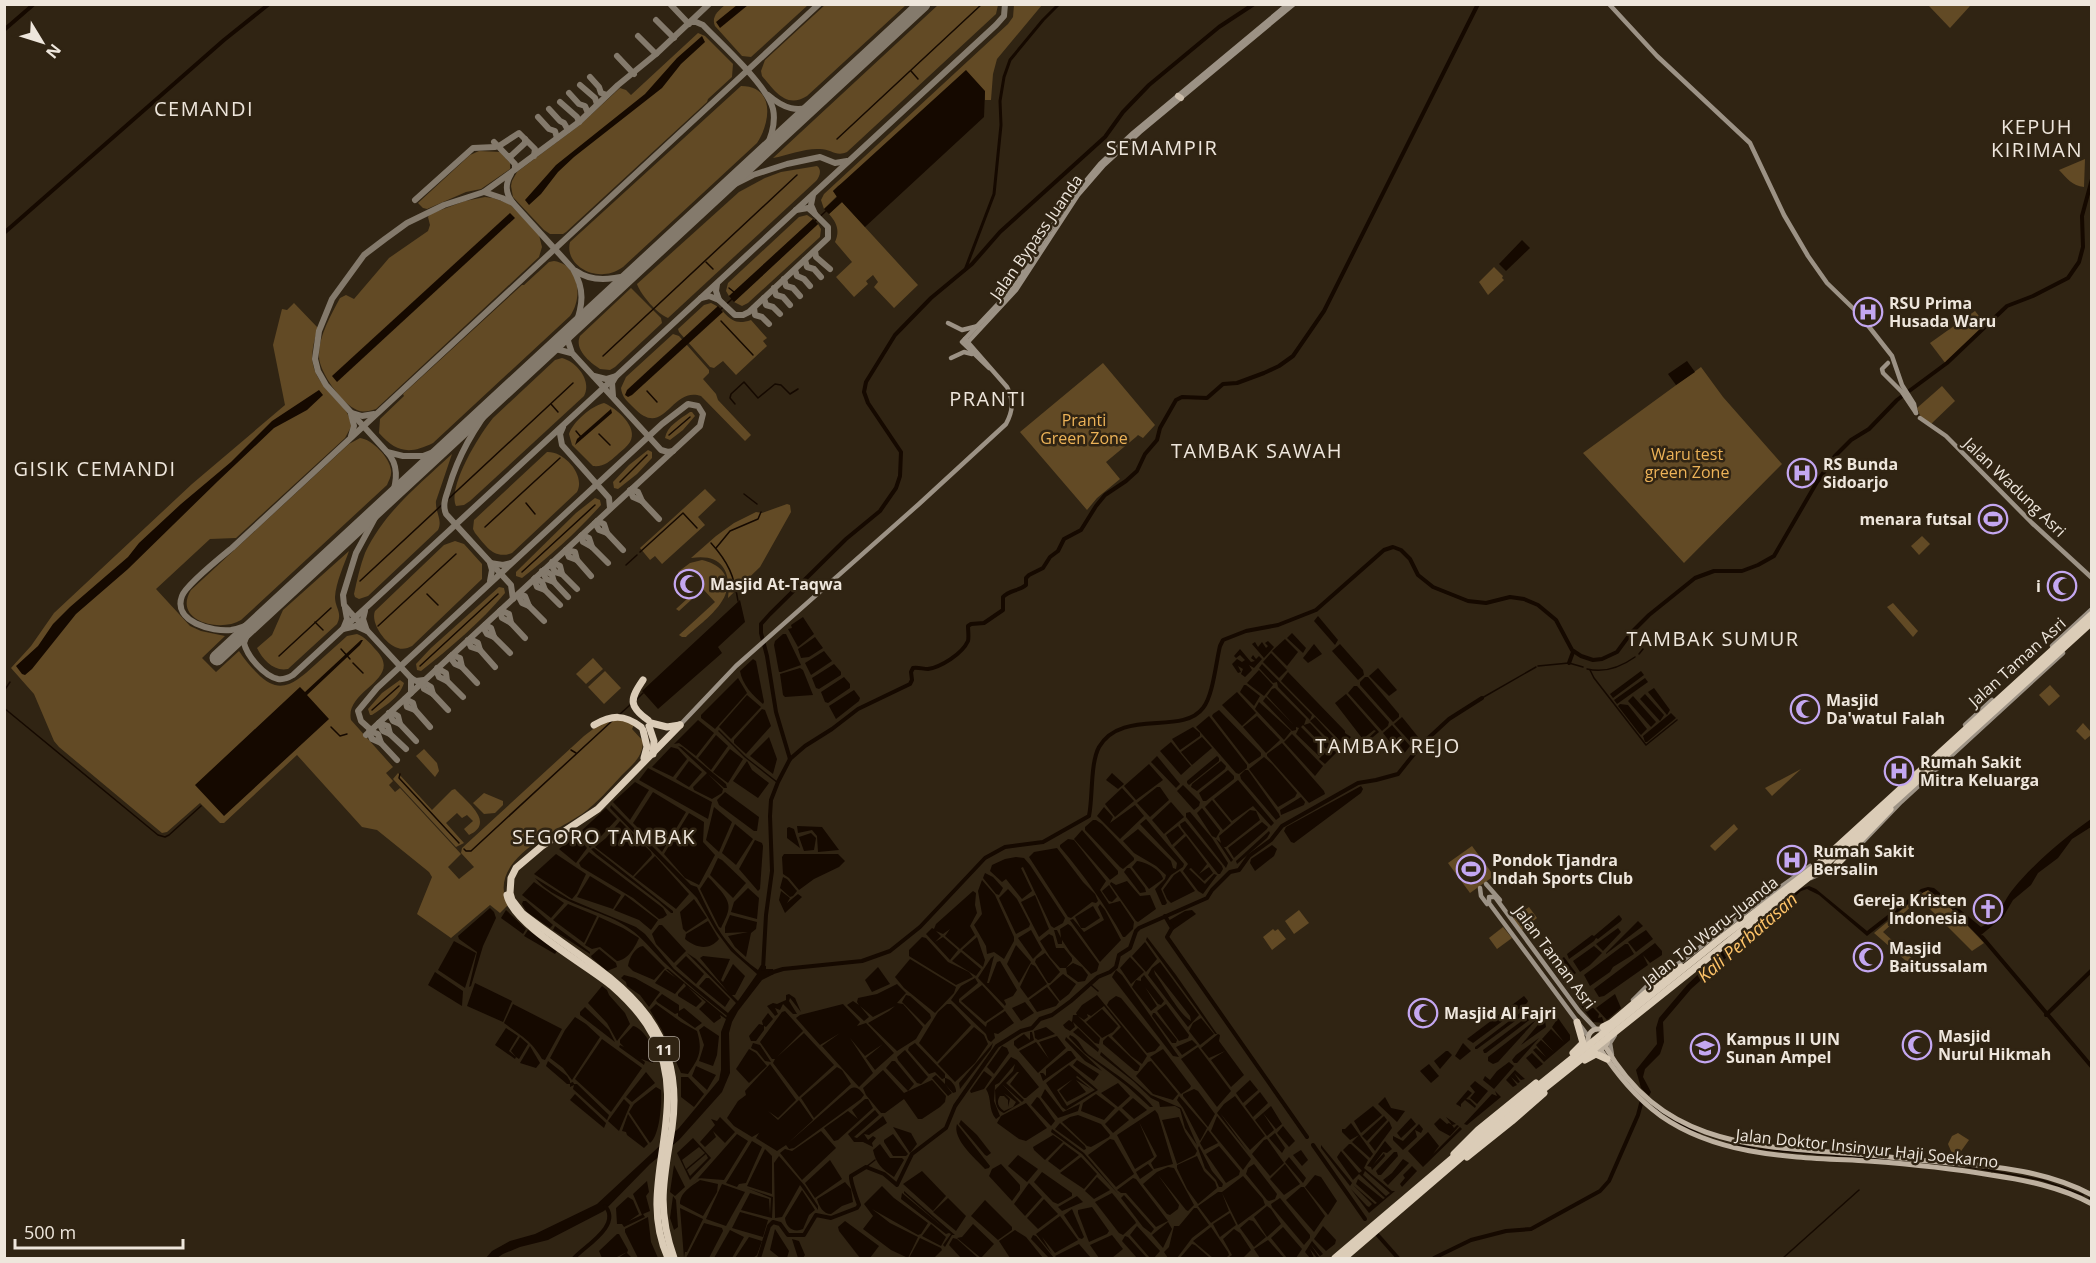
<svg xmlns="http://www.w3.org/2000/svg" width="2096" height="1263" font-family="'Open Sans',sans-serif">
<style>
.green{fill:#624a25}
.water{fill:#150900;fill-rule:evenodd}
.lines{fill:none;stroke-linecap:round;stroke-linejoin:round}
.stream{stroke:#150900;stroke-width:1.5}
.canal{stroke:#150900;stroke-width:3}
.river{stroke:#150900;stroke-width:4}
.taxiway{stroke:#847a6c;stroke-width:6}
.runway{stroke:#847a6c;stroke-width:15}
.secondary{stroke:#9c9285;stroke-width:4.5}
.primary{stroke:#bdb09f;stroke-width:5}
.trunk{stroke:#ccbeab;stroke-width:6}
.motorway{stroke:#dbccb7;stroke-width:7}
.motorway-bridge{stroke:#dbccb7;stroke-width:7}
.labels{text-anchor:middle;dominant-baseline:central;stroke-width:5;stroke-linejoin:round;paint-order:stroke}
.shield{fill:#302413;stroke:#b5aca0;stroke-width:1.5}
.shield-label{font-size:15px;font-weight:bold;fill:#eee6dc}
.street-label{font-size:16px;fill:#eee6dc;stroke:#302413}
.poi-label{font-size:16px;font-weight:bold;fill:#eee6dc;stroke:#302413;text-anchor:start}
.park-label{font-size:16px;fill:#edb358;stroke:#302413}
.water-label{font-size:18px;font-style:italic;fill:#ffc469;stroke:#302413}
.quarter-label{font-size:20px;letter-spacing:1.5px;fill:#eee6dc;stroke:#302413}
</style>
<rect width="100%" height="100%" fill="#302413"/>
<g class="green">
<path d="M 826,4 L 906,5 L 807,96 C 786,109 775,91 762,76 L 761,71 L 765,60 Z"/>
<path d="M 725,5 L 808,5 L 751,57 L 742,56 L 715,26 C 711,17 718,11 725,5 Z"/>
<path d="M 938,5 L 998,5 L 996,14 L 847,152 C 836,157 831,149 820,149 C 805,148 788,155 773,158 Z"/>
<polygon points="1014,5 1042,5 997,59 993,74 991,100 985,100 985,91 838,186 833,191 837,196 824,209 821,200 824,194 1008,24 1013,17"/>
<polygon points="1930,5 1969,4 1970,6 1950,28 1929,6"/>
<polygon points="698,33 705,36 733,64 732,77 708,99 707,102 566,232 563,234 550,234 544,230 513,197 511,186 512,181 517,172 580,125 620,88 626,90 631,95"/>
<path d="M 741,86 C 775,86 771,122 757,143 L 623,267 C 617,271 611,274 604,274 C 586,276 565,261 570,242 Z"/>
<polygon points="479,151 500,152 510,163 510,169 481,189 466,192 427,209 423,208 418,203 470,155"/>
<path d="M 2085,159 L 2084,187 C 2072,186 2067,178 2059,170 Z"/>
<path d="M 817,166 C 822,170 820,176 816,181 L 668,318 C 657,314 641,295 637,284 L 739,192 L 765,178 L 781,172 Z"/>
<path d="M 485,197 L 493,198 L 510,204 L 539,235 L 542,247 L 539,257 L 376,409 C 369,411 364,413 357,410 C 342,404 318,371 319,355 C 319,335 331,315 340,298 L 346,295 L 354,299 L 389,258 L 428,231 L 430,225 L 428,217 L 430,214 L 465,201 Z"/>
<path d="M 842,202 L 918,285 L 894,308 L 874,287 L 878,282 L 873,275 L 866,281 L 868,284 L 854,297 L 836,277 L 852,262 L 835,242 C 840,231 837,223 829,214 Z"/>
<polygon points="807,215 813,219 729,296 726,291 728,283 799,217"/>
<polygon points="818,224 821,229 820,237 748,303 742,306 734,302"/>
<path d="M 554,261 C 580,265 583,298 570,316 L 433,443 C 409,455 396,452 379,433 L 380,419 L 404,396 L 403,394 L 522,285 L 524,285 L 549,262 Z"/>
<polygon points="1494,267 1503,276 1502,278 1504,280 1488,295 1479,282"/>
<path d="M 631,288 L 661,318 L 662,323 L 615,367 L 610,370 L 600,369 C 589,362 574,349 580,336 Z"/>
<path d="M 294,303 L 318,328 C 306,365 313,375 338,402 C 346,410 350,415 351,427 L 345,438 L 236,538 L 210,539 L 156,589 L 190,626 L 201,631 L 225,636 L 202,658 L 216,672 L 239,651 C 244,659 250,666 257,673 C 280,697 295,683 316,664 C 326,655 337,645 347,636 L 357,634 C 365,637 370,643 375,649 C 406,680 344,689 351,720 L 393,767 L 386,773 L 393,781 L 389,785 L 395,792 L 400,788 L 461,854 L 448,867 L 459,879 L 474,867 L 461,853 L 462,848 L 584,736 L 601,723 L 621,718 L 634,725 L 632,729 L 643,741 C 643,757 632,765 622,775 C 609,789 597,803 582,814 C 553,833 486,861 508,905 L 500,913 L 490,905 L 451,938 L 417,914 L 432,877 L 429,872 L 377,830 L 362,827 L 297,755 L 224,823 L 220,823 L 200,803 L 167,832 L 162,833 L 59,747 L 54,741 L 34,694 L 11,668 L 31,646 L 54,613 L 192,484 L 285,405 L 273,345 L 282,309 L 287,310 Z"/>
<path d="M 711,303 C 728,310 728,328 751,320 L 767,338 L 763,341 L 767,346 L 736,375 L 723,361 L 714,368 L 710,367 L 679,332 L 678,329 L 704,305 Z"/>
<polygon points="1975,311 1986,325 1946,364 1930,343"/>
<path d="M 673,334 L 679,336 L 709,370 L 709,373 L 703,379 L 716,394 L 718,400 L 751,435 L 745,441 L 701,396 C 670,386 665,441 633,407 C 627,401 622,397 621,388 L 626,377 Z"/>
<path d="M 562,358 C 577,362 592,381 584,396 L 470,501 L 464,505 L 456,506 C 447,486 480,434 493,418 L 555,360 Z"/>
<polygon points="1103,363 1155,425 1143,438 1138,435 1136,437 1106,462 1120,479 1097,498 1087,510 1020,432"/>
<polygon points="1701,367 1723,397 1782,464 1684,563 1583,453"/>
<polygon points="1942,386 1955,401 1931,424 1922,420 1917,408"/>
<path d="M 604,403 C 616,408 639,427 630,442 C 627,447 621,451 617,455 C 609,462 604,467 593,466 L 572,445 L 569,434 C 573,422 591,406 604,403 Z"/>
<path d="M 690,412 L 692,412 L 695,416 L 683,430 L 670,440 L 665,438 C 667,426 680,419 690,412 Z"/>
<path d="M 360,438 C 372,439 390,458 391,470 C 392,476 389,480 387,485 L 241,620 C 220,633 172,621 191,590 L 349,444 Z"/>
<polygon points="648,450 652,452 652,458 637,474 618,489 614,488 613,482 629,465"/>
<path d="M 547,452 C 564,451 586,475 577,492 L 512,553 C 494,560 486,546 475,533 L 473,529 L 474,520 Z"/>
<path d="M 452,454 L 436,501 C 435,512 443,520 438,530 L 368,596 L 359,599 L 355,597 L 354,594 C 357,580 360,566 365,553 C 384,512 420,484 452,454 Z"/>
<polygon points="705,489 716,500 698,517 705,525 662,564 655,556 650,560 640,548"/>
<path d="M 595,498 L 600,500 L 601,505 C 577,532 550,556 522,578 L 516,576 L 516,572 L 576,513 Z"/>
<path d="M 787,504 L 790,505 L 791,512 L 760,567 L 728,598 C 731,571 722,553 691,558 L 716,536 L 734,523 L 756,512 L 762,513 Z"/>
<polygon points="1922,536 1930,544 1919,555 1911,546"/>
<path d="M 455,541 L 464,544 L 482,564 L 482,579 L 412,646 C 408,648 403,650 398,648 C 386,645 370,623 375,611 L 444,545 Z"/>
<path d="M 349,551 C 344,565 336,582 335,597 C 335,608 343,613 337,624 L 288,669 C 274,672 263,660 257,648 L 272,635 L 283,610 Z"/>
<path d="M 702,560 C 710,562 718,565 723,572 C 740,597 702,622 686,637 L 682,637 L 679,635 L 715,602 L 703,589 L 679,611 L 676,609 L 688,598 L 686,595 L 702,585 L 694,571 L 680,578 L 678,572 L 690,563 Z"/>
<path d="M 499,587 L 504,588 L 505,593 C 481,622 450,648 421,671 L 417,670 L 416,664 L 431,648 Z"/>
<polygon points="1893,603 1918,631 1913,637 1887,607"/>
<polygon points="593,658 603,669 586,684 576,674"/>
<polygon points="605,671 621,688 604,704 588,687"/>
<path d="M 400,680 L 404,683 C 400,697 384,707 372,715 L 370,715 L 368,709 L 382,693 Z"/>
<polygon points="2050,685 2060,696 2049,706 2039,695"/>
<polygon points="2083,723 2091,732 2091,735 2085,740 2076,731"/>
<polygon points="424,749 437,763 439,771 435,777 416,756"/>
<polygon points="1801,769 1772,796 1765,788"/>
<path d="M 398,773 L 432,810 L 452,790 L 455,789 C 467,802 496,823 469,835 L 464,829 L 473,821 L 467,815 L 462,818 L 457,813 L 446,823 L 464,843 L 456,847 L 393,779 Z"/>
<polygon points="484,793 503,801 503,805 495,813 484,814 473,803"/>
<polygon points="1734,824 1738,829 1715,851 1710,846"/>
<polygon points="1472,846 1494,876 1470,893 1448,863"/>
<polygon points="1928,890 1946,903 1984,943 1972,951 1921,900 1916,902 1883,932 1917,963 1913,967 1874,933 1922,893"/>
<polygon points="1529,907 1537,918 1521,931 1513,919"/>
<polygon points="1299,910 1309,923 1294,934 1285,921"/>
<polygon points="1503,927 1512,938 1497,949 1489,938"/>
<polygon points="1273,929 1275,931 1278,929 1286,939 1272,950 1263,937"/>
<polygon points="1958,1133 1969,1140 1959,1154 1953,1156 1948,1144 1952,1136"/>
</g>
<g class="water">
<polygon points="737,5 748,5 720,28 716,22"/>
<polygon points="702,36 705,42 681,64 662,88 574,157 558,172 541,194 529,205 525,200 556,165 645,94 677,58"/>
<polygon points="966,70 985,91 984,117 865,227 842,202 829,214 824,209 837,197 833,191"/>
<polygon points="510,213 515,218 337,382 332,376"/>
<polygon points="813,219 818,224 734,302 729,296"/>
<polygon points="1522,240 1530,248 1506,271 1499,264"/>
<polygon points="718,306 723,312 632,395 628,397 625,395 627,390"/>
<polygon points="1687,361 1695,372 1676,385 1668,374"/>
<polygon points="319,390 323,395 307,410 274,428 218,481 128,569 76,614 32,669 25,675 22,674 16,666 38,646 53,624 70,607 128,557 139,543 181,504 231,462 272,421"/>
<polygon points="611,409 612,413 575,445 577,439"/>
<polygon points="740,600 745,622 718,647 722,653 658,709 642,691"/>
<polygon points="1318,616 1338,640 1335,645 1314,621"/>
<polygon points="803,617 814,634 798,647 788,629 792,628 791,625"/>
<polygon points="1292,633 1306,648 1303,653 1287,638"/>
<polygon points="783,634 786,634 801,665 781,672 779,672 774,645 775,641"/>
<polygon points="815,637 823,648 809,657 801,658 798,649"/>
<polygon points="1285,639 1298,652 1287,666 1272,651"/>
<polygon points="361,640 363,640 360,645 307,695 329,719 224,816 195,785 300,687 305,692"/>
<polygon points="1268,641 1274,647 1264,658 1252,644 1255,642 1258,647 1262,642 1266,648 1268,646 1265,643"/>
<polygon points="1314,644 1322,654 1308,663 1303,658"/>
<polygon points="1340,644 1363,670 1364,675 1358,680 1332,651"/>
<polygon points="1240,649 1251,662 1255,661 1251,658 1253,655 1256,659 1259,656 1262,659 1254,668 1249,665 1252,670 1245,677 1241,674 1243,669 1238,666 1241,672 1238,673 1232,664 1237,659 1242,662 1245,660 1240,655 1236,658 1234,656"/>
<polygon points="824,651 832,661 811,675 805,663"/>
<polygon points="1271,653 1287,670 1279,678 1263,662"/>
<path d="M 753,659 L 756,661 L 764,702 L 763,704 C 753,696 742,684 740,671 Z"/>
<polygon points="834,664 841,672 841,675 819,689 816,688 812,678"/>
<polygon points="1262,664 1312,715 1310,720 1278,687 1277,682 1273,683 1259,668"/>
<polygon points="800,668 803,670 813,695 785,697 783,695 780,674"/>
<polygon points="1378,668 1397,690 1389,696 1369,676"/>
<polygon points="1259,670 1273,685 1264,696 1247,683"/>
<polygon points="1641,671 1644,675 1613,698 1610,694"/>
<polygon points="1288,672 1345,731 1345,733 1351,737 1344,745 1281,681"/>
<polygon points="844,677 850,684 850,688 828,703 825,702 821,692"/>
<polygon points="1365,677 1368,677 1399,714 1399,717 1393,722 1360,685 1360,682"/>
<polygon points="738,678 747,693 715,729 701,718 701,715"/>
<polygon points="1645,678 1648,682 1617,704 1614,700"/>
<polygon points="1244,685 1246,685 1260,696 1254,706 1240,692"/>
<polygon points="1354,686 1357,686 1389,722 1388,726 1382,731 1348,693"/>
<polygon points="1275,688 1306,719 1304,725 1310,723 1330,745 1326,749 1303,725 1301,727 1324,750 1319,756 1296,734 1299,728 1296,727 1296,730 1292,731 1263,701 1266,697 1294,725 1267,696 1272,689"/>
<polygon points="1654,688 1670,710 1667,715 1648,692"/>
<polygon points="854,690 860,698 859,701 836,719 829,706"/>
<polygon points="1237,692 1256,713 1242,726 1222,705"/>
<polygon points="1346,694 1379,732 1366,743 1365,741 1376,731 1374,730 1364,738 1362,738 1335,703"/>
<polygon points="1645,694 1664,715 1660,721 1640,699"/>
<polygon points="747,695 761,707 731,739 719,727"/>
<polygon points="1633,696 1656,722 1651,727 1628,701"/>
<polygon points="1259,702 1291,731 1284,740 1255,709"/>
<polygon points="1620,704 1628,705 1647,729 1641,735 1639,733 1618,706"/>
<polygon points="762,709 765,710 771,726 746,754 734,743 734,740"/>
<polygon points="1219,710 1261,753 1261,756 1249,764 1212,716 1213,714"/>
<polygon points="1671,713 1676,718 1647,742 1645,742 1643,736"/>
<polygon points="1209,716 1247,765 1247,768 1239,774 1236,773 1196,727"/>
<polygon points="1257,716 1280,740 1266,753 1243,727"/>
<polygon points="1315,717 1336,740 1333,744 1310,721"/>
<polygon points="1402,717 1419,738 1413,745 1394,724"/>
<polygon points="698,720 714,733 696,756 679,743 674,744"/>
<polygon points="1392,725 1410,746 1403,755 1400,755 1383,733"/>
<polygon points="1193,727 1200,733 1200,736 1180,750 1172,739"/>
<polygon points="719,730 746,757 778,782 777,783 744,757 718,731"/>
<polygon points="1292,734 1323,766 1315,776 1284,742"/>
<polygon points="716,735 728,746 711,770 698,758"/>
<polygon points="769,737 777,759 773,774 750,756"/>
<polygon points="1202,737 1212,748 1192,765 1181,752"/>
<polygon points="1171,742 1191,766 1181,775 1160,751"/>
<polygon points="1282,743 1324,791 1325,794 1309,803 1267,756 1267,754"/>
<polygon points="678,746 682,747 726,784 727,788 724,788 708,774 723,789 722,793 712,799 694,790 693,787 707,773"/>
<polygon points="1331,746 1337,752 1325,764 1319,759"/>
<polygon points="671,747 678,749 687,759 673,777 652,767"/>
<polygon points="730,749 743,759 728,783 713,772"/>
<polygon points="1157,756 1180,784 1176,788 1151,762"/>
<polygon points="1217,756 1219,758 1219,761 1189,785 1187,783 1187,781"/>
<polygon points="1264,757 1272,764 1297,793 1295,797 1278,807 1249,769"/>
<polygon points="689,761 702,772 689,787 676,779"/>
<polygon points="747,761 752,770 769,783 758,798 733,781"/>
<polygon points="1221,761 1226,766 1225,769 1197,791 1191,787 1192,784"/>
<polygon points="1149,764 1163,780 1136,800 1124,786"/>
<polygon points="648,768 712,802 708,819 639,780"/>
<polygon points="1228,770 1234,776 1234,779 1206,801 1203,801 1199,793"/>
<polygon points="1245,770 1248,770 1279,814 1280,817 1276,820 1241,779 1240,775"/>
<polygon points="1112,773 1124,784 1118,789 1106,780"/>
<polygon points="1238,780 1274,823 1271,826 1253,806 1232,821 1214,799"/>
<polygon points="635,782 649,790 630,820 613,802"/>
<polygon points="1183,785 1200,802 1199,806 1194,810 1177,791"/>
<polygon points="1361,786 1363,789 1361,793 1294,843 1291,842 1284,831 1286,827"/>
<polygon points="1157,787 1160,787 1169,800 1150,817 1137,803"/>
<polygon points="1122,788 1134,801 1115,817 1105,804"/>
<polygon points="653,792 686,812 662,852 633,823"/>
<polygon points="725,792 759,817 757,831 754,831 719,805 717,800"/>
<polygon points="1301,797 1305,802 1304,805 1281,815 1280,810"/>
<polygon points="1212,800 1231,823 1223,830 1205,807"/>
<polygon points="1171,802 1184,817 1164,834 1152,820"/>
<path d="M 611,805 L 691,885 L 697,887 C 716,926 722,944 758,970 L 761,965 L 766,966 L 766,969 L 773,969 L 774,974 L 762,980 L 738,1011 L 732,1022 L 729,1033 L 730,1073 L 722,1092 L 679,1140 L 650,1164 L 604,1211 L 548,1240 L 520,1247 L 503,1254 L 497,1258 L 486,1258 L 492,1251 L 510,1241 L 535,1234 L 597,1204 L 679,1128 L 719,1080 L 721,1070 L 721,1032 L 726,1019 L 720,1015 L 721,1018 L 714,1023 L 699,1009 L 706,1002 L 688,987 L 702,1001 L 696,1007 L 678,996 L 678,994 L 686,986 L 684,983 L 675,994 L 655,983 L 665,970 L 676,978 L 666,969 L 668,969 L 726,1017 L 727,1016 C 706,1000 686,983 667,965 C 648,947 641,933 615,920 C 590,908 553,900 535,878 L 569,899 L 636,927 L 645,934 L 674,969 L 728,1013 L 736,1003 L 687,953 L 696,959 L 728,992 L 700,958 L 703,956 L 730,959 L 721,980 L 723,982 L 733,964 L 745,976 L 735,995 L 732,995 L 738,1001 L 757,974 L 731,951 L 716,931 L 697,898 L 610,808 Z"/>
<polygon points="1135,805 1144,816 1120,839 1097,816 1104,807 1113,817 1110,823"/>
<polygon points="714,807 732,822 719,852 706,840"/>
<polygon points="606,808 617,819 590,848 579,833"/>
<polygon points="1202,808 1220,831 1216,838 1212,836 1197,813"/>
<polygon points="1250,810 1256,811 1260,820 1226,847 1224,847 1233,860 1231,862 1216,839 1221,843 1219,836"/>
<polygon points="1190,812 1212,838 1228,863 1226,868 1186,817 1186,813"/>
<polygon points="689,813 704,822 703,842 715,855 699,885 685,878 664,854"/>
<polygon points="1146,819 1184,864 1183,867 1171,875 1161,889 1167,903 1165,905 1162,905 1155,889 1165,879 1166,875 1156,866 1134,853 1123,841 1138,829 1171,861 1173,868 1176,869 1177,863 1140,824"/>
<path d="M 2091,819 L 2091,827 L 2072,839 L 2058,858 L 2038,873 L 2031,885 L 2013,900 L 2003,917 L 1981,935 L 1983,941 L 1946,903 L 1928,890 L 1922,893 L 1867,936 L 1819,895 L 1807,889 L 1801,891 L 1691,989 L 1663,1022 L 1664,1042 L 1660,1054 L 1645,1069 L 1643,1077 L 1651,1092 L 1649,1096 L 1641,1088 L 1636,1070 L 1657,1044 L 1656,1028 L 1659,1018 L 1687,985 L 1738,936 L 1802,888 L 1809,886 L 1816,889 L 1867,931 L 1921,889 L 1928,887 L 1934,888 L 1981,927 C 1998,920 2003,901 2014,888 C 2032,865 2068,835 2091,819 Z"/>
<polygon points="1093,820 1096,820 1102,824 1134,858 1134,860 1123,869 1120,867 1085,830 1085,827"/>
<polygon points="620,821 651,852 652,855 633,876 595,847 606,838"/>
<polygon points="1185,821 1222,866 1223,869 1220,874 1218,874 1181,827 1180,824"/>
<polygon points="1262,822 1268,827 1267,829 1234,858 1228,848"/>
<polygon points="735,824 753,839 736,865 722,853"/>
<polygon points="797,826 822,827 839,850 818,852 817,836 812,830 798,833"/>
<polygon points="1178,826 1184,834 1172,845 1166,835"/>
<polygon points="789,827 794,829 800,848 787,838 787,828"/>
<polygon points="1082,830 1118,871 1118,874 1110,880 1074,839"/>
<polygon points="1269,831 1270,833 1267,838 1237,864 1236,861"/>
<polygon points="811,833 816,838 814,850 804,851 799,837"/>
<polygon points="576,835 587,848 576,863 559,849"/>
<polygon points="1186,836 1207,864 1199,874 1209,867 1213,873 1204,881 1191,868 1189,869 1205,884 1214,874 1217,875 1203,894 1198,891 1183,871 1188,864 1174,847"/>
<path d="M 1068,839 L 1074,840 L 1106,881 L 1100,890 L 1109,904 L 1120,901 L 1134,922 L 1133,929 L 1125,937 L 1123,937 C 1105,905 1084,875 1060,847 L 1060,845 Z"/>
<polygon points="755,840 762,843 763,846 760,889 758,891 739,869"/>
<polygon points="1272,845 1277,849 1274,856 1255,871 1250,863 1251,859"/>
<polygon points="594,848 673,911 673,913 671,913 659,902 596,854 591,849"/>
<polygon points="1057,848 1083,882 1095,894 1098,901 1096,903 1092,902 1071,918 1068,917 1029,857 1034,852"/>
<polygon points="589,852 663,908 667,915 663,918 659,919 633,898 581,867 579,863"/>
<polygon points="556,854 586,874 577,893 572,899 534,874"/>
<polygon points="784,854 838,854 845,861 839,867 814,879 799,890 789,878 783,874 782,857"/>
<polygon points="655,856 689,894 676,909 634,877"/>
<polygon points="1016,857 1024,858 1030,865 1065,918 1063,923 1054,928 1051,926 1023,867 1021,868 1032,891 1022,899 1006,879 1002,882 990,871 992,865 1005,859"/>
<polygon points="718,858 722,860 746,883 733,898 710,875"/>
<path d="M 1137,861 C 1146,862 1161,870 1163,879 L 1149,889 L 1132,867 Z"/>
<polygon points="1127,868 1130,868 1145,888 1146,892 1140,893 1124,872"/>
<polygon points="1180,871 1195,891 1171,903 1167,899 1163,890 1174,875"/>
<polygon points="985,873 993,877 1003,888 999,895 996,894 983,878"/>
<polygon points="590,876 621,895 613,909 577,897"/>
<path d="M 708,877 C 713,881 716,886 721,891 C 733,906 729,911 721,928 L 719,927 L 700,889 Z"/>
<polygon points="783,877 787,879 797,891 793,896 790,897 780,888"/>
<polygon points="982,880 995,895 1014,937 1014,941 1004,959 994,952 987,954 986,946 974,925 982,914 978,891"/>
<polygon points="1127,881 1140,896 1150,895 1156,909 1138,922 1136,921 1110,884 1111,882 1116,885"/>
<polygon points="534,882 564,903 551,918 522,895"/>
<polygon points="1109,885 1117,897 1112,902 1109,901 1102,891"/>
<polygon points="748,888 759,898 757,919 731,912 734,902"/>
<polygon points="1008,889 1017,899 1030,924 1029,927 1016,934 999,898"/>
<polygon points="781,891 790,898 787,903 798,894 802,897 785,913 779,900"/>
<polygon points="973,891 976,893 975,905 977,913 970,926 975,935 960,949 945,936 950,929 943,934 936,931 941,936 935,942 943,937 958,950 950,960 926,934 932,928 934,929 936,924"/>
<polygon points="625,895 658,920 651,930 639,920 614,910"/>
<polygon points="1035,895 1049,929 1039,937 1021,902"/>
<polygon points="694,899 707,918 686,932 683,929 680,912"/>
<polygon points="523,901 526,901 553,925 550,928 527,912 522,904"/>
<polygon points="568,904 597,916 584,943 553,920"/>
<polygon points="1100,904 1105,910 1121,940 1100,962 1070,920 1073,919 1084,932 1104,920 1098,907"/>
<polygon points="1093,906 1100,918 1085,928 1081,928 1075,917"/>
<polygon points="490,908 494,912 496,918 483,946 471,986 469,987 477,952 459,939 458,936"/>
<polygon points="506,910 526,929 523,934 501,918"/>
<polygon points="1192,910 1196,914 1173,930 1168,921 1185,911"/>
<polygon points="730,915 757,922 756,929 751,933 746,957 735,947 728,936 748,932 725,933 725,927"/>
<polygon points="1619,915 1622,919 1621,921 1598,939 1596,938 1594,941 1569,959 1567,954 1592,935 1594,936"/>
<path d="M 599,917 L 623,928 L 639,938 C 635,947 628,960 617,961 L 600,947 L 592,949 L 585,945 Z"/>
<path d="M 708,921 L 719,939 C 709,951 696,948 685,939 L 686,934 Z"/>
<polygon points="1638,921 1643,926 1606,954 1606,953"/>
<polygon points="1068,924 1071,926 1099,964 1097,971 1091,974 1070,952 1062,940 1062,944 1058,944 1054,930 1057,930 1061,938 1060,929"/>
<polygon points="659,925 662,925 686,951 674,963 656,944 652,934"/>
<polygon points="555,926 590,952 590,954 553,930"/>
<polygon points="1618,928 1621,932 1603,951 1596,944"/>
<polygon points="528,930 557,951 555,954 524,936"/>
<polygon points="1031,930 1042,950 1033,959 1018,938"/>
<polygon points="1646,930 1653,939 1636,952 1628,942"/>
<polygon points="1049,934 1053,936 1056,948 1064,948 1072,958 1072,961 1066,968 1073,963 1082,967 1088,975 1085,981 1078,982 1067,974 1066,968 1060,968 1050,957 1040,941"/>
<polygon points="922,937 926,938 948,962 969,972 973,977 956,985 909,956 909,950"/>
<polygon points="977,937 985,960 983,967 962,950"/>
<polygon points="1147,937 1176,975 1217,1034 1215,1034 1146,940"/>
<polygon points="454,941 476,953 465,988 438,970"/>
<polygon points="1145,942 1157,959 1146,972 1132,956"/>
<polygon points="1655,943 1662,951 1662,955 1650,963 1643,955 1648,965 1604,996 1599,997 1594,989"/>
<polygon points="1625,944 1628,944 1634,954 1613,967 1610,972 1590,986 1584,975"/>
<polygon points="1016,945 1031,962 1019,983 1007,964"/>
<path d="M 643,946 L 665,968 L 654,980 L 633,971 L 628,966 C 629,958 635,947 643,946 Z"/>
<polygon points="1594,946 1602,953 1590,965 1580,972 1573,961"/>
<polygon points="599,949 616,963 617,967 607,971 592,958 591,956"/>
<polygon points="961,952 981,969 976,976 952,961"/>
<polygon points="1045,953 1060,972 1050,983 1048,983 1035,962 1036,959"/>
<polygon points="686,956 704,974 696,984 676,966"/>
<polygon points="994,956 987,983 989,983 997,962 1000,961 1017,990 1013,996 1004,1000 1006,1004 1005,1006 978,978 991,958"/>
<polygon points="1130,957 1144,972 1131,984 1120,968"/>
<polygon points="1564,957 1576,973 1564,982 1552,966"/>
<polygon points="910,959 956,987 954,993 935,1013 904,988 895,977"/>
<path d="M 1160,962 L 1199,1015 L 1188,1027 L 1148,975 L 1152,968 ZM 1154,970 L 1190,1016 L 1191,1021 C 1180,1015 1163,985 1155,974 Z"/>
<polygon points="1031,964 1035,966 1047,984 1028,998 1020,987"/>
<polygon points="878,967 890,984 872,992 865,980"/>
<polygon points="1116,970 1122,975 1179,1057 1173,1056 1112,977"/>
<polygon points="435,972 463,991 462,1006 428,985"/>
<polygon points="1063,974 1076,984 1069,994 1060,1001 1049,986"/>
<polygon points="624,975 635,978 660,992 649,1007 640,995 627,986 626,982 621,978"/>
<polygon points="1144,975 1164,1001 1161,1005 1158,1004 1145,987 1157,1006 1151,1011 1132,987 1136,980 1141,981 1141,978"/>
<polygon points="706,978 709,978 730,999 725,1007 699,986"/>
<polygon points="975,978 978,983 959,999 959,1002 986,1027 987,1023 1005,1011 1014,1023 998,1034 994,1033 995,1038 991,1042 988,1040 986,1034 951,1000 961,986"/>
<polygon points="475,983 512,1001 503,1022 467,1006"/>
<polygon points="897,984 906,993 897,1003 903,1004 923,1027 916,1039 897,1051 868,1023 889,1011 895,1006 873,1017 860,1006 869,1017 864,1021 847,1005 853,1001 859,1005 857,1002 858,998 877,994"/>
<polygon points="982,985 1004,1009 985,1022 961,1001"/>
<polygon points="602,986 607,990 609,995 625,1013 630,1024 617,1041 607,1023 588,1003"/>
<polygon points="1047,987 1059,1002 1056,1006 1037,1012 1029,1000"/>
<polygon points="662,994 679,1005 679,1011 684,1008 702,1023 695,1028 678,1016 678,1013 675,1014 657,1002 656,1000"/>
<polygon points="789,994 795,998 801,1012 790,998 789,1001 797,1014 793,1014 783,1004 780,1010 775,1008 778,1014 775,1016 767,1006 773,1003 777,1004 786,1000 786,995"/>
<polygon points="1615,994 1621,1008 1607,1020 1596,1008"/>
<polygon points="906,995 910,996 930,1014 931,1018 925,1025 902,1002"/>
<polygon points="1097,995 1147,1056 1142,1064 1131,1056 1112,1036 1121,1027 1104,1006 1091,1016 1087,1014 1088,1017 1084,1020 1078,1016 1100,1038 1099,1044 1095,1043 1073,1022 1075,1027 1070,1031 1065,1028 1063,1025 1069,1020 1072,1022 1073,1015 1077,1015 1076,1013 1082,1005"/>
<polygon points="1116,996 1121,998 1160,1045 1155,1051 1147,1053 1107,1005 1109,1001"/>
<polygon points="1524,996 1528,1001 1527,1003 1473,1043 1467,1039"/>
<polygon points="1584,998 1599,1014 1598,1018 1602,1017 1604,1023 1593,1022 1579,1003"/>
<polygon points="1025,1002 1034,1013 1021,1021 1012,1008"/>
<path d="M 513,1004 L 562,1029 L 545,1060 L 542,1059 C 531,1040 521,1036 504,1023 Z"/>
<path d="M 656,1004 L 681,1022 L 697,1031 C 703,1051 699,1058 688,1074 L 681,1073 L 662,1030 L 650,1010 Z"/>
<polygon points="843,1004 860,1022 857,1026 866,1023 894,1053 875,1070 866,1058 883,1044 865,1056 850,1038 873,1073 859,1087 822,1046 840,1033 820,1045 796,1018 800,1015"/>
<polygon points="947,1004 951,1004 971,1025 937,1062 919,1043 938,1012"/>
<polygon points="1166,1004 1189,1035 1188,1038 1179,1041 1157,1011"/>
<polygon points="1529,1006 1531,1007 1530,1010 1477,1049 1475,1049 1475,1047"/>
<polygon points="585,1007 609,1030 615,1042 580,1015 580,1012"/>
<polygon points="1102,1009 1118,1026 1113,1032 1102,1038 1086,1022"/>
<polygon points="785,1011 803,1031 777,1057 804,1033 834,1065 799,1097 773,1063 775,1059 772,1059 760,1042 782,1012"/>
<polygon points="1535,1011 1537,1012 1536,1015 1486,1053 1484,1053 1483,1050"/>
<polygon points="768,1013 773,1019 766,1027 764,1026 764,1030 756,1041 751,1041 749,1036 759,1024 763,1025 762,1021"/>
<polygon points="1153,1013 1155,1013 1177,1040 1176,1043 1172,1043 1152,1016"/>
<polygon points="575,1017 586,1024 600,1037 572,1080 563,1068 550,1058 565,1030"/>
<polygon points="1201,1018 1214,1034 1200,1045 1189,1031 1193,1023"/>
<polygon points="1558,1018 1570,1035 1570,1040 1544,1062 1533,1050 1536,1048 1546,1057 1536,1045 1541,1040 1554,1052 1542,1039 1551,1029 1564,1042 1552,1027"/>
<polygon points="1537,1019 1498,1062 1493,1064 1488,1061 1488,1057"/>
<polygon points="1542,1020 1545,1021 1546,1027 1521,1045"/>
<path d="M 633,1026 C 644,1028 658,1052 653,1063 L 641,1059 L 645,1062 L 644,1065 L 619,1047 L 620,1045 L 624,1047 L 620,1043 L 620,1040 Z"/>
<polygon points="704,1026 719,1036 717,1055 713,1066 699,1061 704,1045 699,1030"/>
<polygon points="974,1027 984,1035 988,1044 975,1063 955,1082 938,1064"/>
<polygon points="1046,1027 1055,1034 1038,1040 1035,1038 1034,1031"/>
<polygon points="506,1028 518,1036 509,1051 516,1057 511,1051 520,1037 528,1044 519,1059 516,1057 515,1059 495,1045"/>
<polygon points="1078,1028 1099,1049 1098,1052 1073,1032"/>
<polygon points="1030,1032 1032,1032 1034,1040 1018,1049 1014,1045 1014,1041 1024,1034 1030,1040"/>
<polygon points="1218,1034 1220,1035 1219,1041 1244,1075 1231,1087 1211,1060 1225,1051 1209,1058 1201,1048"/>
<path d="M 1070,1035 C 1080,1039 1081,1049 1089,1055 C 1107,1068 1141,1090 1153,1107 L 1150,1107 L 1127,1086 L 1084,1053 L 1069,1037 Z"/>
<polygon points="1057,1036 1066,1048 1038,1073 1019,1051 1036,1042 1049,1059 1039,1042"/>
<polygon points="1108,1036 1140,1066 1138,1071 1135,1071 1103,1044 1103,1041"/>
<polygon points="1066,1037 1102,1071 1085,1061 1065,1040"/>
<polygon points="1539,1038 1517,1063 1514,1063 1512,1060 1516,1055"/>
<polygon points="602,1039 642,1068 611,1112 575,1079"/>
<polygon points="1192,1040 1197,1045 1182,1055 1176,1047"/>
<polygon points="753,1043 760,1045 771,1062 765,1061 757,1051 751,1048"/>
<path d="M 915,1043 L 945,1074 L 945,1078 C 950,1078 957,1087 956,1092 L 953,1093 L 945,1084 L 952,1093 L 948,1096 L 932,1078 L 936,1075 L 945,1084 L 945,1078 L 942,1079 L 935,1072 L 929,1074 L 908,1050 L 909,1047 Z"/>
<polygon points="993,1043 991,1049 960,1089 959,1083"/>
<polygon points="1463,1043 1471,1051 1460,1060 1455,1056"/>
<polygon points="530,1046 540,1063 536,1068 520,1063"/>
<polygon points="1002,1046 1007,1048 1009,1053 994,1074 987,1067"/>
<polygon points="1198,1047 1231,1091 1217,1107 1181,1059"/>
<polygon points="749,1049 756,1053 767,1066 749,1083 736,1069"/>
<polygon points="1163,1049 1191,1086 1190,1088 1181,1094 1150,1057"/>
<polygon points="905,1050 928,1077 921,1084 917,1083 898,1060 897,1057"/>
<polygon points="1068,1051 1071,1051 1076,1058 1043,1081 1040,1073 1043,1073 1046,1076 1046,1069"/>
<polygon points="1446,1051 1448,1051 1452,1055 1440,1069 1434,1061"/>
<polygon points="1101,1052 1151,1095 1181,1108 1197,1145 1185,1128 1180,1109 1175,1106 1160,1107 1159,1102 1151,1098 1133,1081 1100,1055"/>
<polygon points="1532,1053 1543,1064 1536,1069 1526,1058"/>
<path d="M 1011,1057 L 1017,1060 L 1039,1087 L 1026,1098 L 1024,1098 L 1010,1084 L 1019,1072 L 1017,1072 L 1006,1083 L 1024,1100 L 1022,1102 L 1002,1084 L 1020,1103 L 1004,1113 C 994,1109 996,1099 995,1090 L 1013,1071 L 1015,1064 L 999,1083 L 995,1085 L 994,1101 L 1000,1116 L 996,1119 C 988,1110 992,1098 986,1089 ZM 1004,1093 L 1016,1102 L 1013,1107 L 1004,1111 C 998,1107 996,1102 1000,1096 L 1004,1096 L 1008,1100 L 1008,1107 L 1010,1099 Z"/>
<polygon points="1077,1060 1099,1074 1094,1081 1073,1065"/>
<polygon points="548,1061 567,1076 570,1081 570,1083 573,1082 574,1084 577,1084 609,1115 607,1120 573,1089 574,1085 570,1087 570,1084 567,1084 546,1066"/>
<polygon points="892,1061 895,1061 914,1084 908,1091 886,1068"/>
<polygon points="1151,1061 1178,1094 1173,1100 1153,1094 1136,1076 1148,1062"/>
<polygon points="1509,1062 1514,1066 1494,1089 1483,1080 1485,1076 1490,1080 1497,1071"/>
<path d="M 770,1064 L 796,1100 L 778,1118 L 768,1111 L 778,1120 L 799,1100 L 813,1120 L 787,1144 L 850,1089 C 857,1085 860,1090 864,1095 L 861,1099 L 794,1148 L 789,1149 L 786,1145 L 777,1151 L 756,1138 L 759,1133 L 752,1137 L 734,1126 L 727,1118 L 738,1101 L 746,1095 L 745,1091 Z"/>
<polygon points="1429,1064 1439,1076 1431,1083 1420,1071"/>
<path d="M 1069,1065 L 1098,1090 L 1066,1110 L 1062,1107 L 1046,1083 ZM 1077,1076 L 1095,1090 L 1067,1106 L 1057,1090 L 1073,1079 L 1059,1091 L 1067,1102 L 1086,1092 L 1076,1080 L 1091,1089 L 1076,1077 Z"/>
<polygon points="696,1066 716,1075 707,1090 692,1076"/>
<polygon points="837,1067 842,1070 851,1084 814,1118 801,1098"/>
<polygon points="883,1070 904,1093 932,1080 946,1096 945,1102 940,1107 922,1119 918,1119 904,1099 885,1113 881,1113 866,1095 863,1088"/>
<polygon points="1515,1070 1525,1079 1521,1080 1514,1073 1520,1082 1518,1083 1511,1077 1517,1085 1513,1087 1506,1080"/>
<polygon points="984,1071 992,1077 984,1089 971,1093 970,1091"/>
<polygon points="646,1072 655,1083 632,1102 626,1097"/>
<polygon points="681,1077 688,1077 704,1094 694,1107 681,1097"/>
<polygon points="1250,1080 1258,1090 1243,1103 1236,1093"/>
<polygon points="1475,1081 1488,1091 1477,1104 1470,1098 1475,1092 1470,1086"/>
<polygon points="1118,1083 1130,1096 1118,1107 1101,1093"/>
<path d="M 656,1087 L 661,1090 C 662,1102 660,1135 650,1143 L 629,1112 L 634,1104 Z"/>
<polygon points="1045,1089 1063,1112 1080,1104 1078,1111 1058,1118 1041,1097"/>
<polygon points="1194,1089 1198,1091 1215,1114 1208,1127 1183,1096 1183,1094"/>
<polygon points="1468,1090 1472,1093 1466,1099 1470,1100 1476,1106 1475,1108 1465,1100 1461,1104 1461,1107 1456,1104"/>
<polygon points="1495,1091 1501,1097 1467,1125 1464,1124 1492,1094 1497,1096"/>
<polygon points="1260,1092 1268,1103 1253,1117 1245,1106"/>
<polygon points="575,1094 606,1123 604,1128 570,1100"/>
<polygon points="1096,1094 1115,1108 1104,1120 1081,1111 1083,1103"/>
<polygon points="1179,1096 1207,1128 1200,1141 1183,1108 1177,1100"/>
<polygon points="1235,1096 1265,1136 1250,1150 1220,1113 1248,1152 1217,1113 1224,1104"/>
<polygon points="1037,1097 1039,1098 1055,1121 1051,1126 1031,1105"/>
<polygon points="1385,1097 1391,1108 1405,1111 1397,1122 1378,1104"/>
<polygon points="1133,1098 1147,1110 1134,1119 1122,1108"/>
<polygon points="624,1099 630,1105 619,1131 608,1121"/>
<polygon points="865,1099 868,1099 873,1108 838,1140 834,1141 824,1128 848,1111 858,1119 852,1110"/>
<polygon points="1026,1103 1047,1128 1026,1141 1019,1139 997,1123 1001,1116"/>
<polygon points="1271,1106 1282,1124 1276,1129 1263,1113 1274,1130 1267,1136 1255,1120"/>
<polygon points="1373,1106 1382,1115 1361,1133 1354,1121"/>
<polygon points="875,1110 879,1115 854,1137 857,1138 883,1116 887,1123 869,1135 864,1134 868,1140 873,1136 876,1138 872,1143 873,1147 863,1142 854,1142 848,1134"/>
<polygon points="1119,1110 1129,1120 1113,1133 1105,1124"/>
<polygon points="1155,1110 1158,1114 1173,1164 1154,1169 1151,1163 1157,1156 1139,1122 1154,1157 1135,1169 1117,1135"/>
<polygon points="628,1114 648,1144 644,1148 627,1135 626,1132 622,1131"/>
<polygon points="1078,1115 1101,1124 1110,1135 1109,1137 1091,1147 1087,1146 1062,1122 1070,1117"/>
<polygon points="1217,1116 1251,1159 1243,1170 1211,1131"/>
<polygon points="1384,1116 1387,1120 1367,1141 1362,1136"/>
<polygon points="720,1117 735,1132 725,1143 713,1131 716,1137 705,1147 700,1142 715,1125 711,1119 717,1121"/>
<polygon points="1179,1117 1185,1132 1197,1151 1195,1155 1177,1164 1162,1120"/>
<polygon points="1446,1117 1456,1124 1452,1125 1454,1128 1457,1125 1459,1126 1450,1136 1439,1130 1434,1124 1440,1118 1447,1124 1449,1123 1452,1125"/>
<polygon points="1411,1118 1416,1124 1401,1138 1397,1133"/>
<polygon points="961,1120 977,1135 991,1153 987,1156 985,1155 959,1124"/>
<polygon points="1389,1121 1392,1128 1375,1151 1369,1143"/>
<polygon points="1060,1123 1085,1146 1086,1149 1084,1150 1055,1129"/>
<polygon points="1351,1123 1373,1154 1370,1158 1352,1142 1359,1135 1350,1140 1342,1132 1342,1129 1345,1129"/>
<path d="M 957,1124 L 990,1166 L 989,1168 L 985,1169 C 975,1158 952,1139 957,1124 Z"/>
<polygon points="1419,1124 1423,1129 1421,1133 1415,1130 1417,1137 1403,1150 1393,1140 1393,1136 1403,1141"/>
<polygon points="1283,1126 1295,1141 1289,1147 1277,1133"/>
<polygon points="893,1127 911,1133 917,1144 910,1153"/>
<polygon points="1460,1127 1462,1129 1423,1167 1408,1151 1428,1132 1439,1146 1433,1154"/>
<polygon points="1052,1129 1084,1153 1119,1195 1082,1154 1051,1132"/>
<polygon points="1208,1130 1218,1143 1204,1150 1200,1143"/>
<polygon points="821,1131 836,1148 802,1180 780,1153 785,1149 792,1151"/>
<polygon points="1275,1133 1285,1148 1282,1153 1269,1138"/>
<polygon points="737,1134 748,1141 724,1180 698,1178 692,1185"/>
<polygon points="893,1134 908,1154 906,1156 893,1156 884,1142 884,1140"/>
<polygon points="1053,1135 1063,1142 1045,1160 1034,1150 1033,1147"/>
<path d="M 693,1138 L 711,1158 L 690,1180 L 677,1153 ZM 699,1147 L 705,1153 L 686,1169 L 682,1160 ZM 706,1154 L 708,1158 L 690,1176 L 687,1170 Z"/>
<polygon points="1110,1139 1114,1140 1134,1174 1116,1187 1088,1155"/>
<polygon points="1267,1139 1284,1163 1270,1176 1252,1154 1264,1140"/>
<polygon points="752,1141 762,1147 746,1183 739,1184 737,1187 726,1183"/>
<polygon points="1385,1141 1392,1149 1387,1153 1383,1152 1373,1165 1384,1153 1385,1156 1372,1170 1371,1167 1367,1166"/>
<path d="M 880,1144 L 890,1158 L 902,1158 L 904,1160 L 894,1177 C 882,1169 876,1164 873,1150 Z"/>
<polygon points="1064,1144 1079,1155 1060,1170 1048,1161"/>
<path d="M 1349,1144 L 1351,1144 L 1368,1160 L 1364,1168 L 1392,1191 L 1395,1191 L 1369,1213 L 1351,1189 L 1367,1206 L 1369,1207 L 1372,1204 L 1353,1185 L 1375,1204 L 1377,1203 L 1356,1184 L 1358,1179 L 1383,1199 L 1385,1198 L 1359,1174 L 1353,1180 L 1338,1159 L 1337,1157 L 1341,1151 L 1359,1173 L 1362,1171 L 1343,1150 ZM 1365,1171 L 1390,1193 L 1386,1196 L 1363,1175 Z"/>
<polygon points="1321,1145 1352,1183 1350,1186 1321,1148"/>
<polygon points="1199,1146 1212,1171 1223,1184 1222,1187 1219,1187 1216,1180 1205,1168 1198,1148"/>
<polygon points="1219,1146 1240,1171 1239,1175 1226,1183 1206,1154"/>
<polygon points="765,1149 772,1156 772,1194 747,1186"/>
<polygon points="1301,1150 1308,1160 1302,1166 1293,1155"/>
<polygon points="1394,1152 1397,1152 1398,1156 1381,1175 1378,1175 1376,1171"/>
<polygon points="1018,1155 1038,1169 1027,1182 1008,1166"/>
<polygon points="779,1156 805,1186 818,1206 818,1210 800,1185 782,1217 775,1218 774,1163"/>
<polygon points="1197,1156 1204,1171 1215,1182 1217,1188 1198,1204 1187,1189 1177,1168 1177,1165"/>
<polygon points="1081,1157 1097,1174 1084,1189 1060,1173"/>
<polygon points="1289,1157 1306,1178 1303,1183 1285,1162"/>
<polygon points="1403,1159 1409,1163 1388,1185 1383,1180 1392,1173"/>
<polygon points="830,1160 842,1179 815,1198 805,1183"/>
<polygon points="1001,1164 1020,1185 1020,1190 1012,1201 989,1176 992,1169"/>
<polygon points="1148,1164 1153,1170 1140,1179 1136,1172"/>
<polygon points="1254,1164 1277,1194 1275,1199 1269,1201 1267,1200 1246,1174 1248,1168"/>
<polygon points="1285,1164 1300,1184 1284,1195 1270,1179"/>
<polygon points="674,1165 685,1187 675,1196 670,1192"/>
<polygon points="1412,1166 1417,1171 1402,1187 1400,1184 1405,1178 1403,1175"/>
<polygon points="1168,1167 1174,1168 1194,1205 1188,1211 1186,1210 1158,1175 1179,1205 1178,1209 1170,1215 1167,1214 1143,1184 1157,1172"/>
<polygon points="922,1171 946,1196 933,1211 903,1184"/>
<polygon points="1042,1172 1072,1193 1072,1196 1058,1204 1053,1202 1034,1182"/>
<polygon points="1315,1175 1321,1177 1337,1201 1328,1215 1305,1187"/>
<polygon points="1243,1176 1263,1199 1265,1205 1238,1225 1222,1193 1229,1211 1211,1223 1198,1206 1218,1192 1222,1192"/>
<polygon points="1097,1177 1110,1190 1094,1199 1085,1191"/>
<polygon points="1133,1178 1136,1179 1168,1221 1156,1227 1126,1193 1121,1193 1117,1190"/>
<path d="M 700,1180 L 718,1184 L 717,1192 L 703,1216 L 680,1204 C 680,1192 692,1186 700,1180 Z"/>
<polygon points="647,1181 649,1192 646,1196 650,1211 643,1214 645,1217 624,1227 622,1224 617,1224 616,1208 628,1197 633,1200 639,1214 629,1221 642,1215 633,1194"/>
<path d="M 845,1182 L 851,1189 L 853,1202 L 842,1206 L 831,1214 C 823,1214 819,1206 817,1199 Z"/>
<polygon points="1029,1183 1042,1197 1025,1216 1014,1204"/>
<polygon points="722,1184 745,1192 726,1226 706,1219"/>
<polygon points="882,1186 894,1198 928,1223 921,1234 918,1235 872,1209 890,1223 918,1237 908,1258 891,1250 863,1229 873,1216 864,1204"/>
<polygon points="1301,1187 1304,1187 1325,1216 1314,1232 1286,1200"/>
<polygon points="747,1188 773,1197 772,1218 741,1210 750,1193 769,1199 770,1215 771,1198"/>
<path d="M 802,1190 L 815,1210 L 809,1215 L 803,1229 C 794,1233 786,1228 785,1218 Z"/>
<polygon points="904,1191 955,1235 952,1235 945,1247 943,1245 951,1234 949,1233 946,1234 901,1199 902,1193 944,1228 904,1193"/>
<polygon points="1112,1193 1135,1221 1136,1223 1123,1235 1119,1233 1095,1202"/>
<polygon points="1124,1195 1154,1229 1151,1233 1143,1227 1121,1198"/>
<polygon points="673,1196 676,1200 678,1227 674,1230 670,1218"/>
<polygon points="1077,1196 1083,1202 1062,1211 1058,1207"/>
<polygon points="948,1198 966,1216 956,1231 933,1212"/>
<polygon points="1280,1198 1310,1235 1310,1238 1304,1245 1272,1207 1271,1204"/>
<polygon points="1044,1199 1058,1214 1038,1229 1027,1218"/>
<polygon points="985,1200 1012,1227 1012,1230 998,1240 971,1216"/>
<polygon points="1267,1206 1271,1209 1281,1224 1267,1237 1254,1217"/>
<polygon points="1092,1207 1109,1231 1107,1234 1089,1242 1078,1213 1078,1210"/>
<polygon points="680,1208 703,1219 687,1252 685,1252 684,1258"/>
<polygon points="1194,1208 1197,1208 1209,1225 1192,1238 1177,1258 1168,1258 1164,1252 1169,1247 1174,1226 1179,1226"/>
<polygon points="1072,1209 1084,1237 1082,1239 1079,1238 1064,1215"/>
<polygon points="740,1212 768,1220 763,1237 732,1228"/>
<polygon points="1230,1213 1236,1225 1220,1237 1213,1224"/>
<polygon points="1060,1216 1078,1240 1055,1253 1042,1237 1052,1254 1036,1234"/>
<polygon points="648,1217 651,1242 658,1258 638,1258 625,1232 625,1229"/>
<polygon points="1249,1220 1253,1221 1266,1237 1254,1247 1240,1228"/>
<polygon points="845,1221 879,1246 870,1258 860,1258 839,1231 838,1227"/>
<polygon points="1168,1222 1172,1229 1163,1248 1152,1235"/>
<polygon points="704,1223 722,1228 723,1231 709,1258 686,1258"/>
<polygon points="931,1224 946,1237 941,1246 922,1236"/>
<polygon points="973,1224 994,1244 981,1258 957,1238 962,1237"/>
<polygon points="1137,1226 1160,1251 1154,1258 1150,1258 1130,1235"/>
<polygon points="1323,1226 1336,1240 1335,1244 1326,1251 1314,1239"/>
<polygon points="1211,1227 1228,1252 1229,1255 1226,1258 1213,1258 1193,1241"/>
<polygon points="1283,1227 1302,1249 1296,1258 1287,1258 1271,1238"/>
<polygon points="775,1229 789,1251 787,1258 780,1258 770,1250"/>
<polygon points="1234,1229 1240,1233 1251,1250 1243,1258 1228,1258 1232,1255 1223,1239"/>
<polygon points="730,1230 744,1237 732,1258 714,1258"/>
<polygon points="1015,1230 1026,1237 1043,1258 1010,1258 999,1241"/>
<polygon points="617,1234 619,1234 628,1250 627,1253 632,1258 618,1258 627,1252 615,1258 602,1258 599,1251"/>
<polygon points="1033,1235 1036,1236 1054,1258 1049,1258 1031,1239"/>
<polygon points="1112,1235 1123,1249 1112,1258 1099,1258 1090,1245"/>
<polygon points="1125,1236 1128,1237 1147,1258 1137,1258 1122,1241"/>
<polygon points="749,1237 762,1241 757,1255 753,1258 735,1258"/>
<polygon points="920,1238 941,1248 942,1250 934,1258 909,1258"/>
<polygon points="953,1238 957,1239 978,1258 961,1258 949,1245"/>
<polygon points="792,1239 799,1241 805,1255 803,1258 798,1258"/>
<polygon points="1268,1240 1269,1241 1284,1258 1260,1258 1254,1249"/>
<polygon points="1312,1241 1323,1254 1320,1256 1311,1245 1319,1257 1317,1258 1310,1249 1314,1258 1310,1258 1305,1252"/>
<polygon points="1079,1244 1091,1258 1057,1258 1055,1256"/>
<polygon points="1192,1244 1195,1245 1210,1258 1180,1258"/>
</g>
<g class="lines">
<g class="stream">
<polyline points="911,71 918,79"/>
<polyline points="837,139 982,4"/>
<polyline points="814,222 826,211"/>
<polyline points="706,262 713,269"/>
<polyline points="729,288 734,292"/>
<polyline points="720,310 732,299"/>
<polyline points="721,321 753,355"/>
<polyline points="603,356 797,175"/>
<polyline points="647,391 657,402"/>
<polyline points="551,404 558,412"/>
<polyline points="735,404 730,398 731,394 744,382 758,398 775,384 781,385 790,394 798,389"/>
<polyline points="576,431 581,437"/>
<polyline points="599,434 610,445"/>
<polyline points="669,435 690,417"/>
<polyline points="620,482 647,455"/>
<polyline points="744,494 757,504"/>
<polyline points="526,503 535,514"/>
<polyline points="485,527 560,458"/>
<path d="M 711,543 C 729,563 734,576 738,601"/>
<polyline points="716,548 730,531 758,519 761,512"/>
<polyline points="640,552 683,513 697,528"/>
<polyline points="626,565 637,555"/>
<polyline points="522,572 595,505"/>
<polyline points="360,581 573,383"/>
<polyline points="427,594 438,605"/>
<polyline points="315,622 323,630"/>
<polyline points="378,626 456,554"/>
<polyline points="341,649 350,659"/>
<polyline points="1639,654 1643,649"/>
<polyline points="279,656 331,608"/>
<polyline points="353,663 363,673"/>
<polyline points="420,666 498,594"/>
<polyline points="1538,666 1569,663 1583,667"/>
<path d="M 1587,669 C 1604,673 1621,667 1635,657"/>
<polyline points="1590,670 1594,678 1646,745 1677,720"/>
<polyline points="4,691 10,682"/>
<polyline points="1482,698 1536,667"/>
<polyline points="636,700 643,693"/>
<polyline points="4,708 158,835 165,837 169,835 201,806"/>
<polyline points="372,710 399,686"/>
<polyline points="620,714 630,705"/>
<polyline points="331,727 340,736 347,734"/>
<polyline points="571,750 576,753"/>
<polyline points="400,774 399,778 459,843"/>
<polyline points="464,849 466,851 471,851 612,721"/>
<polyline points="1090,984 1098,991"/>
<polyline points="1656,1108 1682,1125 1698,1133"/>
<polyline points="1731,1144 1754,1148"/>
<polyline points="1758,1149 1865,1158"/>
<polyline points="1869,1158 1888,1159"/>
<polyline points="1962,1166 1976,1168"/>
<polyline points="866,1167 875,1160"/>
<polyline points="1982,1169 2042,1180 2083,1195"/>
<polyline points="2089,1198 2092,1199"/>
<polyline points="1783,1258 1859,1190"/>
</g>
<polyline class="canal" points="965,270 994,194 1001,125 1000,101 1004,77 1010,60 1043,20 1059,4"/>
<g class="river">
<polyline points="4,30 34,4"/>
<polyline points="4,233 224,40 269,4"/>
<polyline points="1569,663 1573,652"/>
<polyline points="790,759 776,712 767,656 761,633 761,624 770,614 846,539 880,511 896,488 900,476 901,452 868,403 864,392 866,382 895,335 931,298 972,264 1000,232 1105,137 1123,112 1149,85 1219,27 1254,4"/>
<polyline points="1165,916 1172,928 1167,937 1307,1137"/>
<polyline points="1982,937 2092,1067"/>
<path d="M 763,969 L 766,915 L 772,871 L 770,816 L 771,800 L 778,782 L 790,759 L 805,746 L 832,729 L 858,709 L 910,684 L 912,680 L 911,672 L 913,668 C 918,667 923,669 928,669 C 941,667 962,654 968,641 C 969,637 968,631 968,626 L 971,624 L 984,623 L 1003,610 L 1003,597 C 1009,590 1019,591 1026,585 L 1026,578 L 1029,575 L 1043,568 L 1050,557 L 1058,551 L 1064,539 L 1081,530 L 1096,506 L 1105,495 L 1126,481 L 1137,471 L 1145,454 L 1157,440 L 1160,428 L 1176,400 L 1182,397 L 1207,398 L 1223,384 L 1237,383 L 1264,373 L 1279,366 L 1293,356 L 1324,311 L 1478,4"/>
<path d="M 770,973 L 783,969 L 862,961 L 890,951 L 920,927 L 985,858 L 1005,847 L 1043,842 L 1089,816 C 1093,797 1090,764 1099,747 C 1122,708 1182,736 1203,708 C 1213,696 1216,662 1220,646 L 1223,640 L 1246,631 L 1278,625 L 1316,610 L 1384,550 L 1393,547 L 1401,550 L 1410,559 L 1418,575 L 1433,587 L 1468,601 L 1486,603 L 1510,597 L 1524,599 L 1538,605 L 1556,620 L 1572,650 L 1581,656 L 1593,660 L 1602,659 L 1617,652 L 1631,633 L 1649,615 L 1695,578 L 1714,571 L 1742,571 L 1758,565 L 1774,556 L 1817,482 L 1835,456 L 1851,440 L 1869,429 L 1897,400 L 1947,363 L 2007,306 L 2033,296 L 2068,278 L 2079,262 L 2083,247 L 2082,216 L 2092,179"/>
<polyline points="2046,1015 2092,970"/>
<polyline points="1313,1145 1365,1219"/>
<polyline points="1375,1232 1398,1258"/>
<path d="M 574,1258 C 585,1246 622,1225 605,1206"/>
<path d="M 759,1258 L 769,1226 L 773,1222 L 780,1224 L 788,1235 L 804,1235 L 816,1215 L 831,1218 L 857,1208 L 859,1205 C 857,1199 850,1181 851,1176 L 866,1167 L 884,1174 L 897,1185 L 912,1154 L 946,1128 L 955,1106 L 997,1046 L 1021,1031 L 1032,1028 L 1040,1019 L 1052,1015 L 1071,1001 L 1098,977 L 1110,972 L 1116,967 L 1119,955 L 1130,948 L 1136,931 L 1139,928 L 1207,898 L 1212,890 L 1230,872 L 1239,870 L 1249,856 L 1271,840 L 1282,826 L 1358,783 L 1376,780 L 1398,774 L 1422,744 L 1449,719 L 1482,698"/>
<polyline points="1434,1258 1471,1240 1506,1231 1531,1229 1600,1191 1609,1181 1638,1115 1642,1100"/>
</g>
<g class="taxiway">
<polyline points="671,5 689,24"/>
<polyline points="656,20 674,38"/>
<path d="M 691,22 L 696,22 L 703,25 C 721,44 767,85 773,109 C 776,123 771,138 765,150"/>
<polyline points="638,36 656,54"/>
<polyline points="617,56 634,74"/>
<polyline points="590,77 599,87 601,93 607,95"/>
<polyline points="580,85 595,98 597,104"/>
<polyline points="569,93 579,104 585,106 588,113"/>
<path d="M 768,95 C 783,108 798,114 816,104"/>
<polyline points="560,102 577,117 579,122"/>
<polyline points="549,109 560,121 564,123 568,130"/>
<polyline points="538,117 549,129 555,131 557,138"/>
<polyline points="494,142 515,164 515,169"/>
<polyline points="499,146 519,133 535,149 534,156"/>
<polyline points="508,156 511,156 525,143 525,139"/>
<path d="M 511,174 C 505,184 505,193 513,203"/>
<polyline points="721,191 753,175 787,164 820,157 835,163 847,161"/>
<path d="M 484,192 L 502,198 L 513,203 L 573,269 C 585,290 583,304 575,327"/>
<polyline points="415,200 473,148 495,147"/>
<polyline points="796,210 808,208 815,214 811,205 813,195"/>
<polyline points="815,251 816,257 830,269"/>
<polyline points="805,260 807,267 814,269 821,277"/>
<polyline points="795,270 797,276 804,279 810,286"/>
<path d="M 576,271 C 593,283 612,279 631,275"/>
<polyline points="784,279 786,286 793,288 800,296"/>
<polyline points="774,288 776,295 783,297 790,305"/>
<polyline points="701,298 709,296 719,300 716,291 717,284"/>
<polyline points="764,298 766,305 773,307 780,314"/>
<polyline points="719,300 735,315 743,315 749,312 828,238 828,227 815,214"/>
<polyline points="754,308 755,315 762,317 769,324"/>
<polyline points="570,331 568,341 572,353 661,450 668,452 673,451"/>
<polyline points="544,355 556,349 571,353"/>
<polyline points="594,376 606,379 616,376 612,383 613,396"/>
<path d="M 497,399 C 475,426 459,453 449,487 C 446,497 442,504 446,514 L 511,585 L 513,599"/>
<polyline points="352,413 362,416 374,414"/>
<polyline points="563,427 560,434 562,445 609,498 610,508"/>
<polyline points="351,436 354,426 351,414"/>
<polyline points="444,448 423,456 403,456 387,452 326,385 318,371 315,359 319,331 332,299 364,255 385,239 407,223 444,205 484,192 513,171 579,122 618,85 656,54 709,4"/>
<path d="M 387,452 C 399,465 397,480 392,496"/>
<polyline points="632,489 638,492 642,501"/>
<polyline points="630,490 633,497 642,501 659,519"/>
<polyline points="382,505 356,553 343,595 344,605 349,611 411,678 416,681 424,680"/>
<polyline points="597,521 604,524 607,533"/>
<polyline points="595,523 599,530 607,533 623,550"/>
<polyline points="582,535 589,538 592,547"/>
<polyline points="581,536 583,542 592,547 608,563"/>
<polyline points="566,550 569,557 577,560 591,576"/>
<polyline points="566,550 575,552 577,560"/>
<polyline points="552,562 560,566 562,574"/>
<polyline points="551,564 555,572 562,574 577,589"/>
<polyline points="544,570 552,575 554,582 568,597"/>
<polyline points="542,571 546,579 554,582"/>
<polyline points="535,578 542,582 545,590"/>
<polyline points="534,579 537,587 545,590 560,605"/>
<polyline points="490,581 492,570 490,563 503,565 511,563"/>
<polyline points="519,594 525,596 529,606 544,621"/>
<polyline points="518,595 522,603 529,606"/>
<polyline points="345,608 347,619 343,629 356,626 367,631 363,619 365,611"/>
<polyline points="501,610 509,614 511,623"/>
<polyline points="500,611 502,618 511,623 525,638"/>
<path d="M 264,615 C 254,622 243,628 231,630 C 213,632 172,622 182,596 C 186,585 221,557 232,548 L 819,4"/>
<polyline points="485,625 491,628 494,637 510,653"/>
<path d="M 250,627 L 244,643 C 247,656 264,676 278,679 C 284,680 288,678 293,675 L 996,25 L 1004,16 L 1005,4"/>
<polyline points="483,627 487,634 494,637"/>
<polyline points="470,639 478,643 480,650 495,667"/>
<polyline points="468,640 471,647 480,650"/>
<polyline points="452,655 460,658 462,667 477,683"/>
<polyline points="450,657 455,664 462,667"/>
<polyline points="437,668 446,673 447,681"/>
<polyline points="436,670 439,677 447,681 463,697"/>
<polyline points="423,682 431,687 433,694"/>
<polyline points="422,683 424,689 433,694 448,710"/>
<polyline points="405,699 413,703 415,710 430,727"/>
<polyline points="405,699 407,707 415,710"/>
<polyline points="389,713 393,721 400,724 416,741"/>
<polyline points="389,713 393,713 398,716 400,724"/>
<polyline points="379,723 383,731 390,734 406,749"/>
<polyline points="379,723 388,726 390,734"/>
<polyline points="371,730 361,721 358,711 377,688 662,424 688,404 698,406 703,414 700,426 411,693"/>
<polyline points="370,731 378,734 381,743"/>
<polyline points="369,732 372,739 381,743 397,760"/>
<polyline points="366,735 411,693 411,678"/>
</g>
<polyline class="runway" points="217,658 923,4"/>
<g class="secondary">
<polyline points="1609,4 1657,56 1750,143 1784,215 1808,256 1827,283 1859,314 1892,356 1902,385 1914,404 1916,413"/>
<polyline points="948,323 962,330 978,326"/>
<polyline points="967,343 1016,290 1078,195 1104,165 1140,132 1294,4"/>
<polyline points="951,358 964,352 972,354"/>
<polyline points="1888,363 1882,369 1883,373 1902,392 1916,413"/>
<polyline points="989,368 962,342 1014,287 1065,206 1100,164 1133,133 1288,4"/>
<polyline points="1920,418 1946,436 2032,523 2092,578"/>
<polyline points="2052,646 2092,609"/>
<path d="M 680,725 L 736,666 L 919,504 L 1006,424 C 1013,411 1014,400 1007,387 L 965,339"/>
<polyline points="1965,725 1992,700"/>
<polyline points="1858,847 1901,802 2063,653"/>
<polyline points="1811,878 1827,871 1838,864"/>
<polyline points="1486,884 1500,900"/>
<polyline points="1480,888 1481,896 1487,904"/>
<polyline points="1633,1000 1654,979 1681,962 1747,911 1810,866"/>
<polyline points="1588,1036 1489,903 1489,897 1495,897 1579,1011 1596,1029"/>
<polyline points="1612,1055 1610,1043 1615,1035"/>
</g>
<g class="primary">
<circle cx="1598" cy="1039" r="10"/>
<path d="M 1605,1046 C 1660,1141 1743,1146 1842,1153 C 1878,1155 1914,1160 1950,1163 C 1998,1166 2049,1172 2092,1195"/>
<path d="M 1600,1049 C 1618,1075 1635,1097 1661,1116 C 1721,1158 1798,1157 1868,1161 C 1909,1164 1950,1168 1991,1175 C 2025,1180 2061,1187 2092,1204"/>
</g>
<polyline class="trunk" points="1178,96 1181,98"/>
<g class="motorway">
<path d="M 643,680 C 630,699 628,706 648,720"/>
<polyline points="651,723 667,727 680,725"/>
<path d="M 594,725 C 612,715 624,714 641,727"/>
<polyline points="649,726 654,741 653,754"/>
<polyline points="643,730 647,747 644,758"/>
<polyline points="1837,864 1890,809"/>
<path d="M 507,895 C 513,925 587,965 612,986 C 628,1000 643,1016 653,1035 C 693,1112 634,1184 668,1258"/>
<polyline points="1662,980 1681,967"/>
<polyline points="1603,1027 1611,1023 1658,983"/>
<polyline points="1573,1053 1583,1043 1577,1022"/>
<polyline points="1585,1060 1596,1054 1607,1059"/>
<polyline points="1454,1154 1478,1130 1536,1083"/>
<polyline points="1467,1157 1512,1121 1544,1093"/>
<path d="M 674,1258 C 656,1207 664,1179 672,1128 C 689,1009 600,974 522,913 L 512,900 L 510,893 L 511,878 L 516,868 L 542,846 L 598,809 L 680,725"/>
</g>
<g class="motorway-bridge">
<polyline points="1335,1258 1528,1094 1720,939 1816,866 2092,614"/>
<polyline points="1344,1258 1500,1124 1829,861 2092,622"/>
</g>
</g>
<defs>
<g id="hospital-ring" transform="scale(1.5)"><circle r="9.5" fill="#302413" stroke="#c4a7f1" stroke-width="1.5"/><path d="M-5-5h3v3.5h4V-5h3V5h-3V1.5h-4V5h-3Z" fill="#c4a7f1"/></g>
<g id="stadium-ring" transform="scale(1.5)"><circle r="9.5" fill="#302413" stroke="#c4a7f1" stroke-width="1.5"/><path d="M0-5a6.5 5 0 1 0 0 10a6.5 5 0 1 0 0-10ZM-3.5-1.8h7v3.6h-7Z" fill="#c4a7f1"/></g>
<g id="mosque-ring" transform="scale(1.5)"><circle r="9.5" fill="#302413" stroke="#c4a7f1" stroke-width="1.5"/><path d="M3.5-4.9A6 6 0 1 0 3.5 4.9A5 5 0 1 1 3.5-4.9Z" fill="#c4a7f1"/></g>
<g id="church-ring" transform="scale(1.5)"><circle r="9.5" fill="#302413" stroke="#c4a7f1" stroke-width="1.5"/><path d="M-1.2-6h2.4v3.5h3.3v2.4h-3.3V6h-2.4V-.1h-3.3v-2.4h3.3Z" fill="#c4a7f1"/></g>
<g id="university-ring" transform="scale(1.5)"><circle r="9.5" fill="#302413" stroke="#c4a7f1" stroke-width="1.5"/><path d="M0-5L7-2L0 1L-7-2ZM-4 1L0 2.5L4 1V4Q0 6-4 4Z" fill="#c4a7f1"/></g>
</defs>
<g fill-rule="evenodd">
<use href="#hospital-ring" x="1868" y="312"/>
<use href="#hospital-ring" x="1802" y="473"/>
<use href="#stadium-ring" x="1993" y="519"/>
<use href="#mosque-ring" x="689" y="584"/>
<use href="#mosque-ring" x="2062" y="586"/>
<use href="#mosque-ring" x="1805" y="709"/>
<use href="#hospital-ring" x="1899" y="771"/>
<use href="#hospital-ring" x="1792" y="860"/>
<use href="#stadium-ring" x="1471" y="869"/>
<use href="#church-ring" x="1988" y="909"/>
<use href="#mosque-ring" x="1868" y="957"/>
<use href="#mosque-ring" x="1423" y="1013"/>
<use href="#mosque-ring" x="1917" y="1045"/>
<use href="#university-ring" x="1705" y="1048"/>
</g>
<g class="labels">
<rect class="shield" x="649" y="1037" width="30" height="24" rx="4.5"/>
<g class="shield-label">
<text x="664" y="1049">11</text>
</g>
<g class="street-label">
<text transform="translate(1036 237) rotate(-55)">Jalan Bypass Juanda</text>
<text transform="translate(2015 487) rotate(44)">Jalan Wadung Asri</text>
<text transform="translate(2017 662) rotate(-42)">Jalan Taman Asri</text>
<text transform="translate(1710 931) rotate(-38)">Jalan Tol Waru–Juanda</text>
<text transform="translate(1555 957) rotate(53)">Jalan Taman Asri</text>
<text transform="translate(1867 1148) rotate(6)">Jalan Doktor Insinyur Haji Soekarno</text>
</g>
<g class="poi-label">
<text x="1889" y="303">RSU Prima<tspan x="1889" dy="18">Husada Waru</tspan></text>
<text x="1823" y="464">RS Bunda<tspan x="1823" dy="18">Sidoarjo</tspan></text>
<text x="1972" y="519" text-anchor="end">menara futsal</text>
<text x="710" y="584">Masjid At-Taqwa</text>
<text x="2041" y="586" text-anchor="end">i</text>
<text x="1826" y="700">Masjid<tspan x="1826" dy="18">Da'watul Falah</tspan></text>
<text x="1920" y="762">Rumah Sakit<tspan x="1920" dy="18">Mitra Keluarga</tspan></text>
<text x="1813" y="851">Rumah Sakit<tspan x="1813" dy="18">Bersalin</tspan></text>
<text x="1492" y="860">Pondok Tjandra<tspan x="1492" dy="18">Indah Sports Club</tspan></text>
<text x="1967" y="900" text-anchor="end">Gereja Kristen<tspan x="1967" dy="18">Indonesia</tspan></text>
<text x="1889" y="948">Masjid<tspan x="1889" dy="18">Baitussalam</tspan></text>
<text x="1444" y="1013">Masjid Al Fajri</text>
<text x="1938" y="1036">Masjid<tspan x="1938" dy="18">Nurul Hikmah</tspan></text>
<text x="1726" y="1039">Kampus II UIN<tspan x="1726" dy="18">Sunan Ampel</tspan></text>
</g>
<g class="park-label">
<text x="1084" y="420">Pranti<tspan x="1084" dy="18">Green Zone</tspan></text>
<text x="1687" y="454">Waru test<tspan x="1687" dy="18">green Zone</tspan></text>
</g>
<g class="water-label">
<text transform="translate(1747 937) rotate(-41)">Kali Perbatasan</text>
</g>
<g class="quarter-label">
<text x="204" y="108">CEMANDI</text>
<text x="2037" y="126">KEPUH<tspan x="2037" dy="23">KIRIMAN</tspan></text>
<text x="1162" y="147">SEMAMPIR</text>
<text x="988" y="398">PRANTI</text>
<text x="1257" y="450">TAMBAK SAWAH</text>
<text x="95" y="468">GISIK CEMANDI</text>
<text x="1713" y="638">TAMBAK SUMUR</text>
<text x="1388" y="745">TAMBAK REJO</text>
<text x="604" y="836">SEGORO TAMBAK</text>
</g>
</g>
<rect width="2096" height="1263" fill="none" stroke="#eee6dc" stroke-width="12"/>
<g transform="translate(42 42) rotate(128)" stroke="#302413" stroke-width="4.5" paint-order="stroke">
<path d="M0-4.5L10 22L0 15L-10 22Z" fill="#eee6dc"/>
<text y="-9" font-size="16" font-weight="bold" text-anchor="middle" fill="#eee6dc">N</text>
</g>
<path d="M15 1239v9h168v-9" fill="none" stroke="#eee6dc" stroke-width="3"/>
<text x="24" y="1239" font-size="18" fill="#eee6dc" stroke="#302413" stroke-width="4.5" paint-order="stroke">500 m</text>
</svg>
